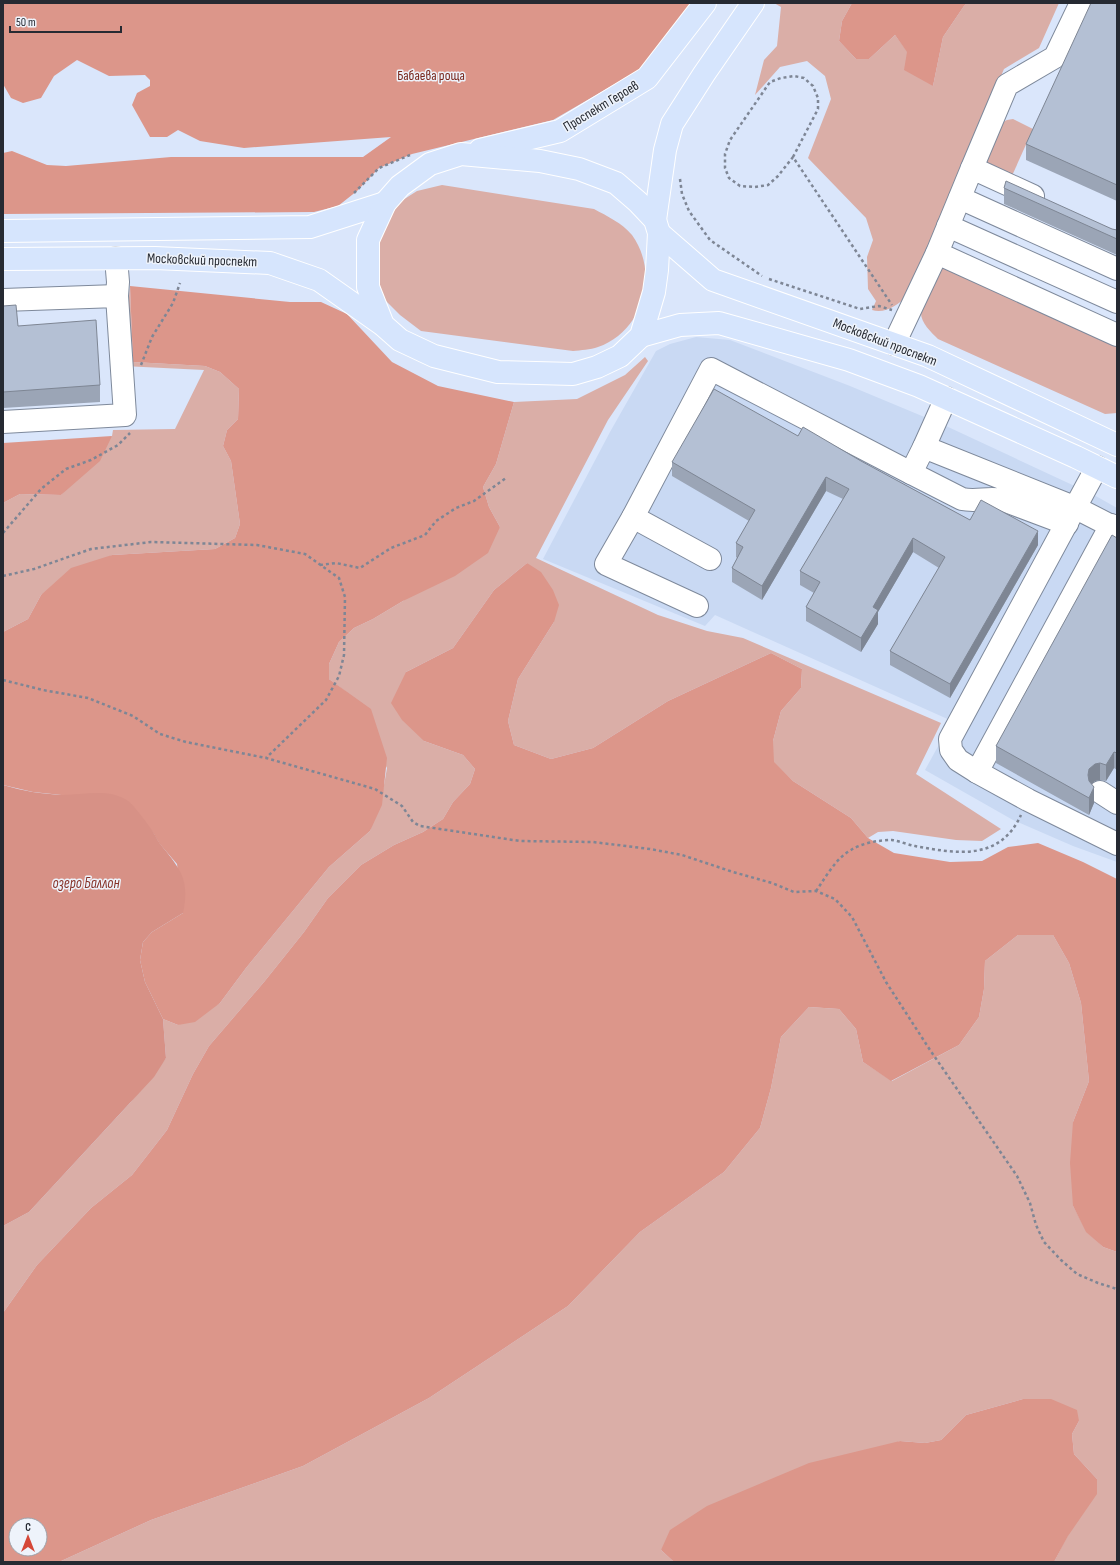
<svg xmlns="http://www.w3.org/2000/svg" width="1120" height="1565" font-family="'Sofia Sans Condensed',sans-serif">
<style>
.built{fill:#c9d9f3}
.green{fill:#daaea7}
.forest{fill:#dc968a;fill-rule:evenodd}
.water{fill:#d79186}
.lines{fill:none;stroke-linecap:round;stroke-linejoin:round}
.minor-casing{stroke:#7e899b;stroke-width:24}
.major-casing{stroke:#fff;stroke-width:24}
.path{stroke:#7e8695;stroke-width:2.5;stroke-dasharray:3 3;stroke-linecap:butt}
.minor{stroke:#fff;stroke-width:22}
.major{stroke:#d6e5fd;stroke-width:22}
.wall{fill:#9ba5b6}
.shaded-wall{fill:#7e8694}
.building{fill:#b4c0d4;stroke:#7e8694}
.labels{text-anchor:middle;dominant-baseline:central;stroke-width:3;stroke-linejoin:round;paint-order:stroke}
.park-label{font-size:14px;fill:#78261c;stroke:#eef3fb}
.street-label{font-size:14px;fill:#262a32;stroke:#eef3fb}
.water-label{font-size:15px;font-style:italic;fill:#873329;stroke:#eef3fb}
</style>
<rect width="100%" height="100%" fill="#dae6fb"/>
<polygon class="built" points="696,337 730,340 850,386 946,426 1094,495 1117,508 1117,862 1073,846 1013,820 925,770 952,721 715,615 705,626 543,559 610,432 656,351 670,344"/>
<g class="green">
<path d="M 774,3 L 852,3 L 842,21 L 839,41 L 856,59 L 869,59 L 895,35 L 933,86 L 943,37 L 964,6 L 967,3 L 1059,3 L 1039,48 L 1004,69 L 907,296 C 898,305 885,314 872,310 L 876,301 L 868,289 L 867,257 L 873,240 L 866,218 L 808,158 L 831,99 L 825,76 L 807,61 L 780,67 L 755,95 L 764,60 L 777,46 L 781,7 Z"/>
<polygon points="1013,119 1033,129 1011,178 982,165 1001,123 1007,120"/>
<path d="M 442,185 L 594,209 C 607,216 622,223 632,235 C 660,274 643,331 598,347 C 590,350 581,350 573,351 L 421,331 L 400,315 L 383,298 L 374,275 L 380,225 L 395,205 L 417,191 Z"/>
<path d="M 939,262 L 1117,342 L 1117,413 L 1105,414 L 938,339 C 931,332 921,323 921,313 C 921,305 936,271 939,262 Z"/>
<polygon points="130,286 133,362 205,366 220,372 239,389 238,419 227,430 223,446 231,461 240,524 235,538 215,549 112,555 41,595 28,619 3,632 3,503 20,494 61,495 112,436 113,430 175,429 204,370 123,366"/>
<polygon points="645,357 648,361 608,420 536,558 658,615 707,631 743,638 941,723 916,774 1001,829 982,841 956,840 893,831 878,832 868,838 851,818 793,781 773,762 773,741 781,711 801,688 802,669 771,653 668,701 593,748 551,759 514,745 508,721 518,679 554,622 527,563 494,590 453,648 406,672 424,741 463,755 475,769 470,784 453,802 443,819 423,832 394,845 361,865 328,898 304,932 264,982 209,1046 193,1074 167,1130 132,1175 91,1208 37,1265 3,1313 3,1226 29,1212 130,1103 166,1058 163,1019 178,1025 220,1003 246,968 329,867 370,831 384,785 387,768 345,691 329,679 329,664 339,642 354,628 373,619 403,601 500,527 489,507 483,487 496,464 514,402 577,399 625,375"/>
<polygon points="1018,935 1053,935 1069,963 1081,1003 1089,1081 1073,1122 1073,1206 1087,1232 1103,1247 1117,1252 1117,1562 1054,1562 1097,1479 1074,1454 1072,1434 1079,1421 1023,1399 966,1415 941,1440 925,1443 900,1441 661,1550 674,1562 59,1562 151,1520 303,1466 429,1398 568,1306 640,1232 724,1172 760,1128 771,1088 781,1037 809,1007 839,1009 856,1029 863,1062 892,1081 959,1045 979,1017 984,989 985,961"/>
</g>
<g class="forest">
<polygon points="3,3 693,3 639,70 553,120 412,154 379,168 357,191 338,206 314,212 3,214 3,153 12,151 47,165 66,166 171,157 363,157 391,137 244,148 200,141 178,130 167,137 150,137 132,105 137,93 150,86 150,80 145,75 109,76 77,60 54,76 41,98 23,103 11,98 3,84"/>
<polygon points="852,3 967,3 964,6 943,37 933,86 904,70 907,52 895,35 869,59 856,59 839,41 842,21"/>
<polygon points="130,286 290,302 321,302 347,314 392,362 438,386 514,402 496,464 483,487 489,507 500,527 488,553 455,576 403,601 373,619 354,628 339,642 329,664 329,679 371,709 387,758 382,805 370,831 329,867 246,968 220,1003 195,1022 178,1025 163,1019 145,982 140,960 143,942 152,932 183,913 177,864 159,843 154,834 128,802 33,792 3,785 3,632 28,619 41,595 71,568 112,555 215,549 235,538 240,524 231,461 223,446 227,430 238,419 239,389 220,372 205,366 133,362"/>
<polygon points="112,436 100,461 61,495 20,494 3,503 3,443"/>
<path d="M 527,563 L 541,572 L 553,590 L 559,605 L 554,622 L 518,679 L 508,721 L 514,745 L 551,759 L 593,748 L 668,701 L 771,653 L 802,669 L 801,688 L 781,711 L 773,741 L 774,762 L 793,781 L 851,818 L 868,838 L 894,853 L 950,862 L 982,861 L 1008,847 L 1038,843 L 1083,862 L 1117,879 L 1117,1252 L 1103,1247 L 1086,1232 L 1073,1206 L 1070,1163 L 1073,1122 L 1089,1081 L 1081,1003 L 1069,963 L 1053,935 L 1018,935 L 985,961 L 984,989 L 979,1017 L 959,1045 L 891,1081 L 863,1062 L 856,1029 L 839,1009 L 809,1007 L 781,1037 L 771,1088 L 760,1128 L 724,1172 L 640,1232 L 568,1306 L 429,1398 L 303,1466 L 151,1520 L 59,1562 L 3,1562 L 3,1313 L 37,1265 L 91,1208 L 132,1175 L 167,1130 L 193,1074 L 209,1046 L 264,982 L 304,932 L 328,898 L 361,865 L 394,845 L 423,832 L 443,819 L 453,802 L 470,784 L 475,769 L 463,755 L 424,741 L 402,720 L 391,703 L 406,672 L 453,648 L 494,590 ZM 16,1525 L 40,1525 L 40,1549 L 16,1549 Z"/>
<polygon points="1023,1399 1051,1399 1077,1410 1079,1421 1072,1434 1074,1454 1097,1479 1097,1494 1068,1536 1054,1562 674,1562 661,1550 670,1530 707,1506 809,1463 900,1441 925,1443 941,1440 966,1415"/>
</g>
<path class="water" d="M 3,785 C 23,791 42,794 63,795 C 84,795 109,788 128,801 C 134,805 151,828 155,835 C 157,838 158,842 161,845 C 181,870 190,880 183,913 L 152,932 L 143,942 L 140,960 L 145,982 L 163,1019 L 166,1058 L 154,1077 L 29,1212 L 3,1226 Z"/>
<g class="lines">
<g class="minor-casing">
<g id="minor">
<polyline points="972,168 1007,85 1055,57 1081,3"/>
<polyline points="960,198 1117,269"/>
<polyline points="948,226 1117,302"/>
<polyline points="937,253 1117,335"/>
<polyline points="116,258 118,282 117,296"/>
<polyline points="3,300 117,296 125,415 3,422"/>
<polyline points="894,344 937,253 972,168 1033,196"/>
<polyline points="924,447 946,398"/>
<polyline points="1097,467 950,739 951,750 958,760 977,772 1028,800 1117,844"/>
<polyline points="633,517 710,559"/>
<path d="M 1067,524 L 1003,500 C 989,497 976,502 962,499 L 911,473 L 924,447 L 1076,508 L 1117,529"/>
<polyline points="697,606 606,564 633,517 711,369 911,473"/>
<polyline points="977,772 1111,525"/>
<polyline points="1100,792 1117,803"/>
</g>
</g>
<g class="major-casing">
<g id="major">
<polyline points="480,150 560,131 647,78 705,3"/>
<polyline points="655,220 665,150 672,124 704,74 753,3"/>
<polyline points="3,231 310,227 385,203"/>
<polyline points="659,233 713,280 928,356 1117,445"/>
<polyline points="3,259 155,258 270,263 319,280 383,325 400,340 434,356 498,372 573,374 597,367 620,356 641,336 654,292 657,270 659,233 655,220 638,202 616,183 579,169 540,161 461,154 430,164 400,186 385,203 368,240 368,287 383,325"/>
<polyline points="641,336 680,325 719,323 849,360 919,386 1076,457 1117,477"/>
</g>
</g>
<g class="path">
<polyline points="793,157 818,109 818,98 813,86 804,78 794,76 781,78 770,82 730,140 725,154 725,168 729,178 740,186 755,187 768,185 778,176 793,157 892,305"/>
<polyline points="680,179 682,194 689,211 710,240 762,276"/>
<polyline points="354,193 379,168 410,155"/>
<polyline points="769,279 860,309 879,306 892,310"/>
<polyline points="141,365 152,337 173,303 180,283"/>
<polyline points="3,533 41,489 66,469 91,460 118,445 130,433"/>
<polyline points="320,565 336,563 360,568 391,548 425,535 436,521 456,508 474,501 506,478"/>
<polyline points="3,576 34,569 91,549 151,542 257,545 305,554 339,578 345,597 344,655 339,676 326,700 266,758"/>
<polyline points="3,680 43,690 88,698 133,716 160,734 186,742 266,758 375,789 402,806 413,822 420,826 520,841 593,842 650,849 682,855 733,872 772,883 794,892 816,891 835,899 852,917 886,982 930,1050 1017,1176 1030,1203 1036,1225 1044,1242 1061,1260 1077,1274 1098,1283 1117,1289"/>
<path d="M 816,891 C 826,877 835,859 851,850 C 862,843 879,840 892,840 C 900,841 908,845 915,846 C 957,854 1000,861 1021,815"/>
</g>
<use href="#minor" class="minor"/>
<use href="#major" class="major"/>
</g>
<g class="wall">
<polygon points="1117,3 1117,201 1026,160 1026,144"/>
<polygon points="1004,188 1112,229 1117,230 1117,255 1004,204"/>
<polygon points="3,306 18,326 100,385 100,402 3,408"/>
<polygon points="798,436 861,461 970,520 1038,545 950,698 890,665 890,651 939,568 913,552 878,612 878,624 861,652 806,621 806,607 814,593 800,585 800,571 843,499 826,491 762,600 732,582 732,568 737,558 736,557 736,543 749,521 672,476 672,462"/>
<polygon points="1117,538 1117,770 1114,768 1106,781 1100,780 1095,781 1091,784 1094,803 1089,815 996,763 996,746"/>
</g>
<g class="shaded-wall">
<polygon points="826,477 826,491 762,600 762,586"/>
<polygon points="1038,531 1038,545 950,698 950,684"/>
<polygon points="913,538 913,552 878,612 878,624 861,652 861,638 873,607"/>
<polygon points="1114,752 1114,768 1106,781 1106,765"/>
<polygon points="1100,763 1100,780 1095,781 1089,786 1088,775 1089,769 1095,764"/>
<polygon points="1094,787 1094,803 1089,815 1089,798"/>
</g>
<g class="building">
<polygon points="1091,3 1117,3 1117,185 1026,144"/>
<polygon points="1006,181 1112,229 1117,230 1117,239 1004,188"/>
<polygon points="16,305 18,326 96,320 100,385 3,392 3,306"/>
<polygon points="714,389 798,436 803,427 861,461 970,520 981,500 1038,531 950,684 890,651 945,557 913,538 873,607 878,610 861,638 806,607 820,582 800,571 849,489 826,477 762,586 732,568 743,547 736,543 755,510 672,462"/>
<polygon points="1112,535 1117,538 1117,753 1114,752 1106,765 1100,763 1095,764 1089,769 1088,775 1089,781 1094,787 1089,798 996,746"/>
</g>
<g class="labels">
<g class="park-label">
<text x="431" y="75">Бабаева роща</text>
</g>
<g class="street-label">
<text transform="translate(601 106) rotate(-31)">Проспект Героев</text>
<text transform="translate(202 260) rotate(2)">Московский проспект</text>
<text transform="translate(885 342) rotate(21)">Московский проспект</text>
</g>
<g class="water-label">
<text x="86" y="883">озеро Баллон</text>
</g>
</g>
<rect width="1120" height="1565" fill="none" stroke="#262a32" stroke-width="8"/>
<g transform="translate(28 1537)"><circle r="19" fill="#eef3fb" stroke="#9ea3ab"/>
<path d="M0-3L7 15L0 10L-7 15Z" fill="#d54738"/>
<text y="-6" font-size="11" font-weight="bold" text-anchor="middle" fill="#262a32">С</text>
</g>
<path d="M10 26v6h111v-6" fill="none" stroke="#262a32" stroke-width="2"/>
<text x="16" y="26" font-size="12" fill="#262a32" stroke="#eef3fb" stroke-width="3" paint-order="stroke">50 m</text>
</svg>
